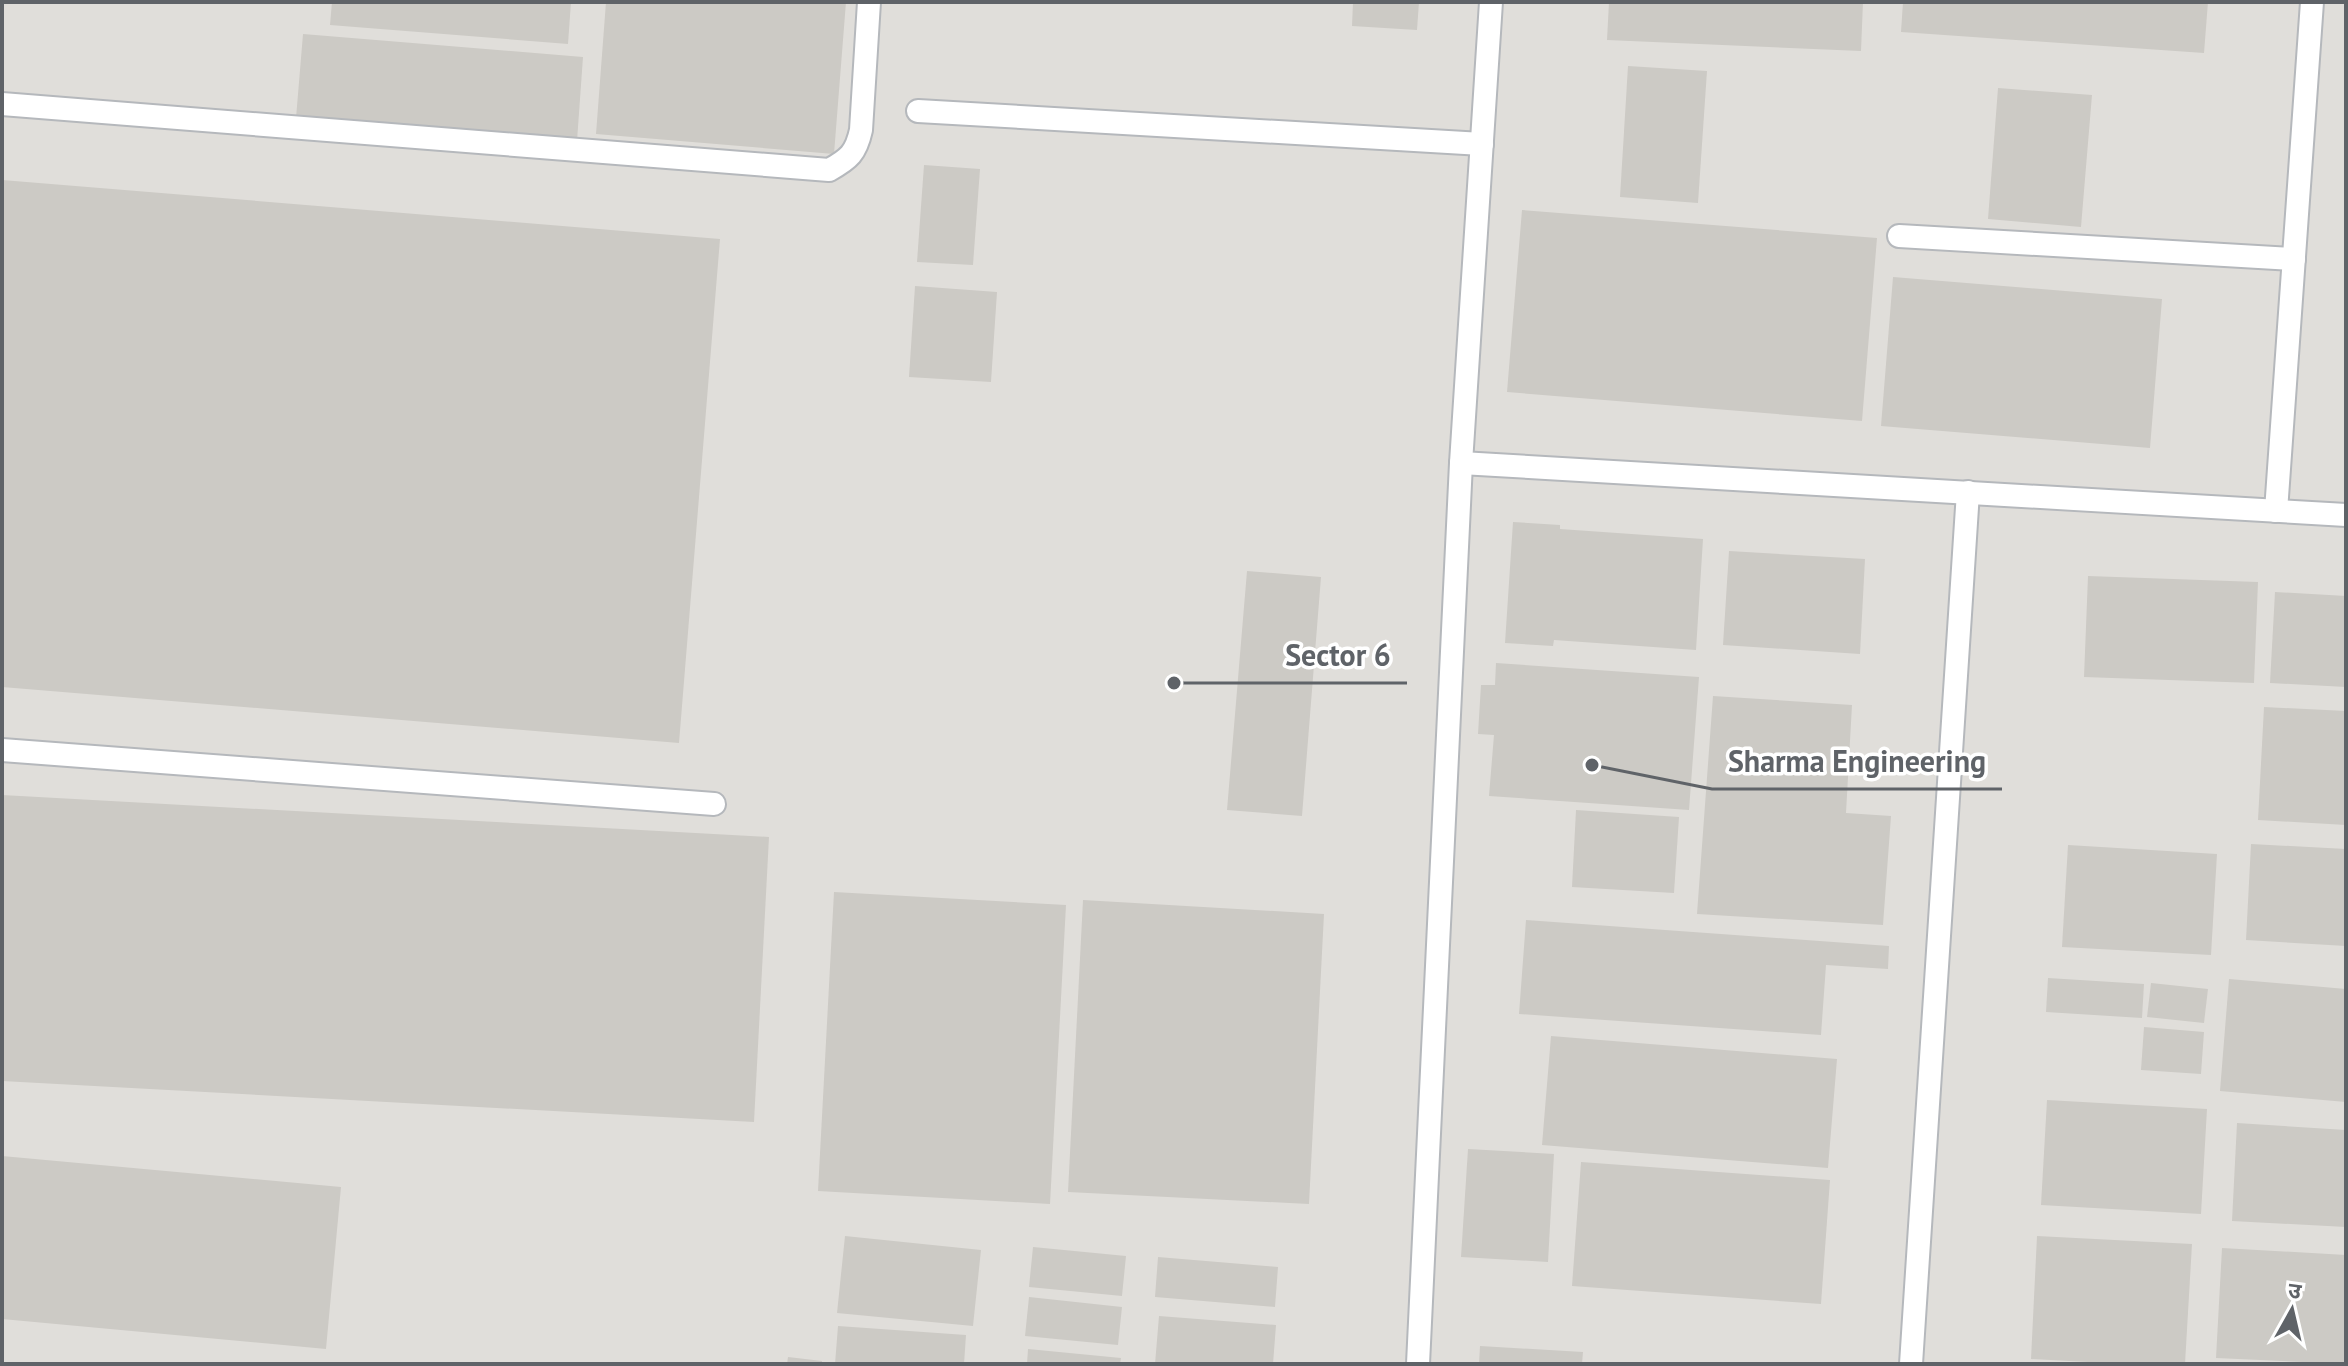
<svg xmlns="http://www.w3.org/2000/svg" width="2348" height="1366" font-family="'PT Sans','Noto Sans Devanagari',sans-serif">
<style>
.industrial{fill:#e0deda}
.building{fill:#cccac5}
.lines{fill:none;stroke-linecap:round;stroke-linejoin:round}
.lane-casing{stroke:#b5b8bc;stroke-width:26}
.lane{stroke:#fff;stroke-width:22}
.leader{fill:none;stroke:#5f6368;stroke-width:3}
.callout-dot{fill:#5f6368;stroke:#fff;stroke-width:3}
.callout-label{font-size:30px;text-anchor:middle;font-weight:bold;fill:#5f6368;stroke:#fff;stroke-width:7;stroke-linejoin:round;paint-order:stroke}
</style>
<rect width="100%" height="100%" fill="#f1efe8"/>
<rect class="industrial" x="2" y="2" width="2344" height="1362"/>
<g class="building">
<polygon points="332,2 571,2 568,44 330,25"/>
<polygon points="606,2 846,2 834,154 596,134"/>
<polygon points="1353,2 1419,2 1417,30 1352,26"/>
<polygon points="1609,2 1863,2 1861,51 1607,40"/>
<polygon points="1903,2 2208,2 2204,53 1901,32"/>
<polygon points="303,34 583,57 577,141 296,118"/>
<polygon points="1628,66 1707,71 1698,203 1620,197"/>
<polygon points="1998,88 2092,95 2081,227 1988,219"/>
<polygon points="924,165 980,169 973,265 917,262"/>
<polygon points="2,180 720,239 679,743 2,687"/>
<polygon points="1522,210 1877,238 1862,421 1507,392"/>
<polygon points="1893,277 2162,299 2150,448 1881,426"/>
<polygon points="915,286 997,292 991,382 909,377"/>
<polygon points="1513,522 1560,525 1560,529 1703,539 1696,650 1554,640 1553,646 1505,643"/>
<polygon points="1729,551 1865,559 1860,654 1723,645"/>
<polygon points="1247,571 1321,577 1302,816 1227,810"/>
<polygon points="2088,576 2258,582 2254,683 2084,677"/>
<polygon points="2275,592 2346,596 2346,687 2270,683"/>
<polygon points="1496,663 1699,677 1689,810 1489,796 1494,735 1478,734 1481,685 1495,685"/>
<polygon points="1713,696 1852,705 1846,813 1891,816 1883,925 1697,914"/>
<polygon points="2264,707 2346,711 2346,825 2258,820"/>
<polygon points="2,795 769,837 754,1122 2,1081"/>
<polygon points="1576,810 1679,817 1674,893 1572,887"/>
<polygon points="2251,844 2346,849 2346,946 2246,940"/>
<polygon points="2068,845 2217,854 2211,955 2062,947"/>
<polygon points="834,892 1066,905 1050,1204 818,1191"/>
<polygon points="1083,900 1324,914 1309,1204 1068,1192"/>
<polygon points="1526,920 1889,946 1888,969 1826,965 1821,1035 1519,1014"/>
<polygon points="2048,978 2144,984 2142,1018 2046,1012"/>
<polygon points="2229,979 2346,989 2346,1102 2220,1091"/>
<polygon points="2151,983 2208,989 2204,1023 2147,1017"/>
<polygon points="2144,1027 2204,1032 2201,1074 2141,1070"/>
<polygon points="1551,1036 1837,1059 1828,1168 1542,1145"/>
<polygon points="2047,1100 2207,1109 2201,1214 2041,1205"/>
<polygon points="2237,1123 2346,1130 2346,1227 2232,1221"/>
<polygon points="1468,1149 1554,1154 1548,1262 1461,1257"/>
<polygon points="2,1156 341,1187 326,1349 2,1319"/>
<polygon points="1581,1162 1830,1180 1821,1304 1572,1286"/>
<polygon points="845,1236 981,1250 973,1326 837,1313"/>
<polygon points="2037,1236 2192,1244 2185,1364 2125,1364 2031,1359"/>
<polygon points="1033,1247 1126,1256 1122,1296 1029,1287"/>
<polygon points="2222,1248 2346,1255 2346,1364 2216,1358"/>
<polygon points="1158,1257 1278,1267 1275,1307 1155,1297"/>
<polygon points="1029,1297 1122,1307 1118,1345 1025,1336"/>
<polygon points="1159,1316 1276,1325 1273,1364 1155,1364"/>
<polygon points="838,1326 966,1335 964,1364 835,1364"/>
<polygon points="1480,1346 1583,1352 1582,1364 1479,1364"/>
<polygon points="1028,1349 1121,1358 1120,1364 1027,1364"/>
<polygon points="788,1357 822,1361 822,1364 787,1364"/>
</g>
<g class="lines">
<g class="lane-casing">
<g id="lane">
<path d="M 2,104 L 829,170 C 849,159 856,153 861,130 L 869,2"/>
<polyline points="918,111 1482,144"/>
<polyline points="1899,236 2294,259"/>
<polyline points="1461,463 2346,515"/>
<polyline points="2276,511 2312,2"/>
<polyline points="2,750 714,804"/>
<polyline points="1418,1364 1461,463 1491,2"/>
<polyline points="1911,1364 1968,492"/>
</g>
</g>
<use href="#lane" class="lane"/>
</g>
<path class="leader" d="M1174 683L1270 683H1407M1592 765L1712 789H2002"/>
<g class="callout-dot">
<circle cx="1174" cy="683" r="8"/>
<circle cx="1592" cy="765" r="8"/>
</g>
<g class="callout-label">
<text x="1338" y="666">Sector 6</text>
<text x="1857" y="772">Sharma Engineering</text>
</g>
<rect width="2348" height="1366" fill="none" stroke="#5f6368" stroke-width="8"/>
<g transform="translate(2292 1310) rotate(8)" stroke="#ffffff" stroke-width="6" paint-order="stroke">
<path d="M0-6L14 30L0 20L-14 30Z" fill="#5f6368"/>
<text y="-12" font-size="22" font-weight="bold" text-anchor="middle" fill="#5f6368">उ</text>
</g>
</svg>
